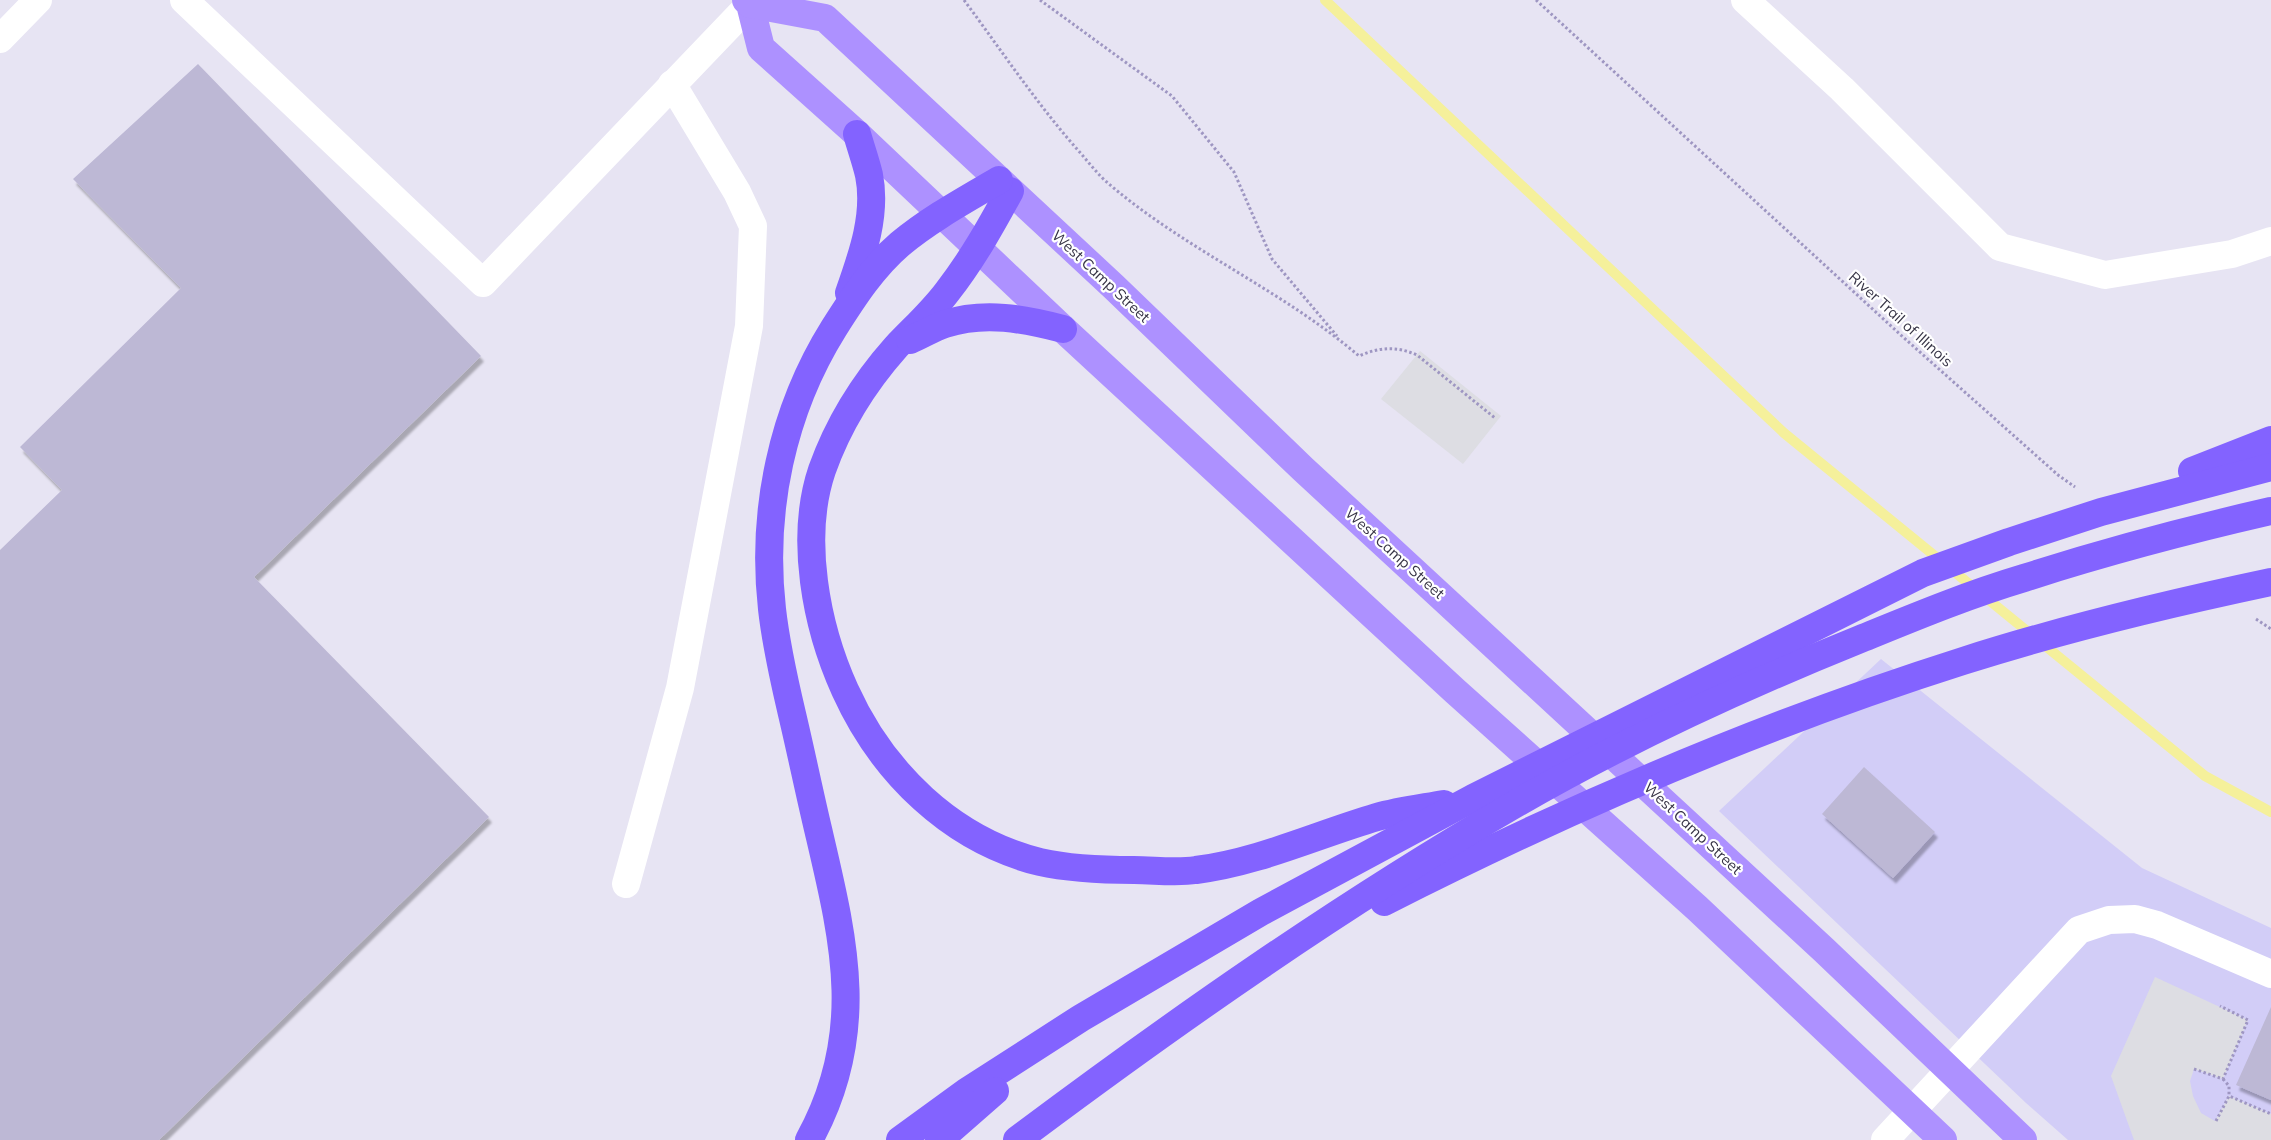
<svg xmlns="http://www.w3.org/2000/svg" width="2271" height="1140" font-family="Mulish,sans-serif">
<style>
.commercial{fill:#d2cdf7}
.parking{fill:#dddde3}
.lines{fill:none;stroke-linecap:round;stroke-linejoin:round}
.stream{stroke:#f5f09b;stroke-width:10}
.building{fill:#bdb8d5;filter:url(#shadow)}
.path{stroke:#9e96c2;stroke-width:3;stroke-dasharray:2.5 2.5;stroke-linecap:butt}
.minor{stroke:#fff;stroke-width:28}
.major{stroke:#ad91ff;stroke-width:28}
.highway{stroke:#8363ff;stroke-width:28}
.labels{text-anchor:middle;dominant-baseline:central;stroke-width:4.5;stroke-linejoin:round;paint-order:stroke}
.street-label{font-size:15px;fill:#363345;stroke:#fff}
</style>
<defs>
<filter id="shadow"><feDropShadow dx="3" dy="5.5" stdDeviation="1" flood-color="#0004"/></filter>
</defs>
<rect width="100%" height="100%" fill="#e7e4f3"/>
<polygon class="commercial" points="1881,659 2142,868 2271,928 2271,1140 2068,1140 2026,1103 1719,811"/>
<g class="parking">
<polygon points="1420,351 1501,416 1463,464 1381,399"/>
<polygon points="2155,977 2248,1020 2223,1079 2194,1069 2190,1081 2193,1096 2201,1113 2215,1121 2229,1096 2271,1114 2271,1140 2134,1140 2111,1076"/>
</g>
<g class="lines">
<polyline class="stream" points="1325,0 1784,433 2205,776 2271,812"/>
</g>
<g class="building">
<polygon points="198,64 481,356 254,577 489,817 159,1140 0,1140 0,550 62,490 20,447 181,288 73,179"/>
<polygon points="1864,767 1935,832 1893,878 1822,814"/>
<polygon points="2271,1007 2271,1100 2236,1085"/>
</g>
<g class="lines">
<g class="path">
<path d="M 964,0 C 1001,50 1035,101 1076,148 C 1087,160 1097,174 1109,184 C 1186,250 1282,290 1359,356 C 1379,347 1397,346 1417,355 L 1495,418"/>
<polyline points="1040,0 1172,96 1234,172 1272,259 1337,336"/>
<polyline points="1536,0 1903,337 2058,475 2075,487"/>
<polyline points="2256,619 2271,629"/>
<polyline points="2194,1069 2223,1079 2248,1020 2220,1006"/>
<polyline points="2223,1079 2229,1086 2229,1096"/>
<polyline points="2216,1121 2229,1096 2271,1114"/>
</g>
<g class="minor">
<polyline points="184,0 483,283 750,4"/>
<polyline points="1745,0 1842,89 2000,247 2105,275 2232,254 2271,241"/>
<polyline points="0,39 38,0"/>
<polyline points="626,884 680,688 749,326 753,226 737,192 672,84"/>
<polyline points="1885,1140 2079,930 2109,920 2135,919 2157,925 2271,974"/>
</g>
<g class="major">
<polyline points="746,0 750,4 761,48 857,134 1063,329 1455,691 1697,908 1943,1140"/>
<polyline points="750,4 825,18 1114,287 1303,469 1824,950 2023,1140"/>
</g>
<g class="highway">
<path d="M 1010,191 C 991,226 972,260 947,292 C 932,312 913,329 896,347 C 864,383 838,425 822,470 C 799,538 816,626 845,690 C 882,772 951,840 1040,862 C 1071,869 1103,870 1134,870 C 1154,870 1176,873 1196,870 C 1259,862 1316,835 1377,817 C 1398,811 1422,808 1444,804"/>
<path d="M 849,293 C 862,256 877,215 869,175 C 866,162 861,148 857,134"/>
<path d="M 910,340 C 922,335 933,328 945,324 C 985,311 1024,319 1063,329"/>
<polyline points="2192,471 2271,440"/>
<path d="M 1384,902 C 1569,808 1764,724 1963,661 C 2063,629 2167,604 2271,582"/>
<path d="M 809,1140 C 868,1033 844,940 818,829 C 809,791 801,752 792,714 C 784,680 776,645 772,609 C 761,511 782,411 834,328 C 853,298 873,267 900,244 C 930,219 965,200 999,180"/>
<polyline points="900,1140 966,1092 1081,1018 1261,912 1473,798 1923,573 2009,542 2101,512 2271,467"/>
<polyline points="939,1140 995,1091"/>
<path d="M 1017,1140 C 1176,1021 1340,906 1512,806 C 1622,742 1739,688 1858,640 C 1912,618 1967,595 2024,578 C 2105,552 2188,530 2271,511"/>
</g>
</g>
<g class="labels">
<g class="street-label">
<text transform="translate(1101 276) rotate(43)">West Camp Street</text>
<text transform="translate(1901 319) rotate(42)">River Trail of Illinois</text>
<text transform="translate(1395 553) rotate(42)">West Camp Street</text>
<text transform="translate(1693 828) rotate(43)">West Camp Street</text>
</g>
</g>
</svg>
